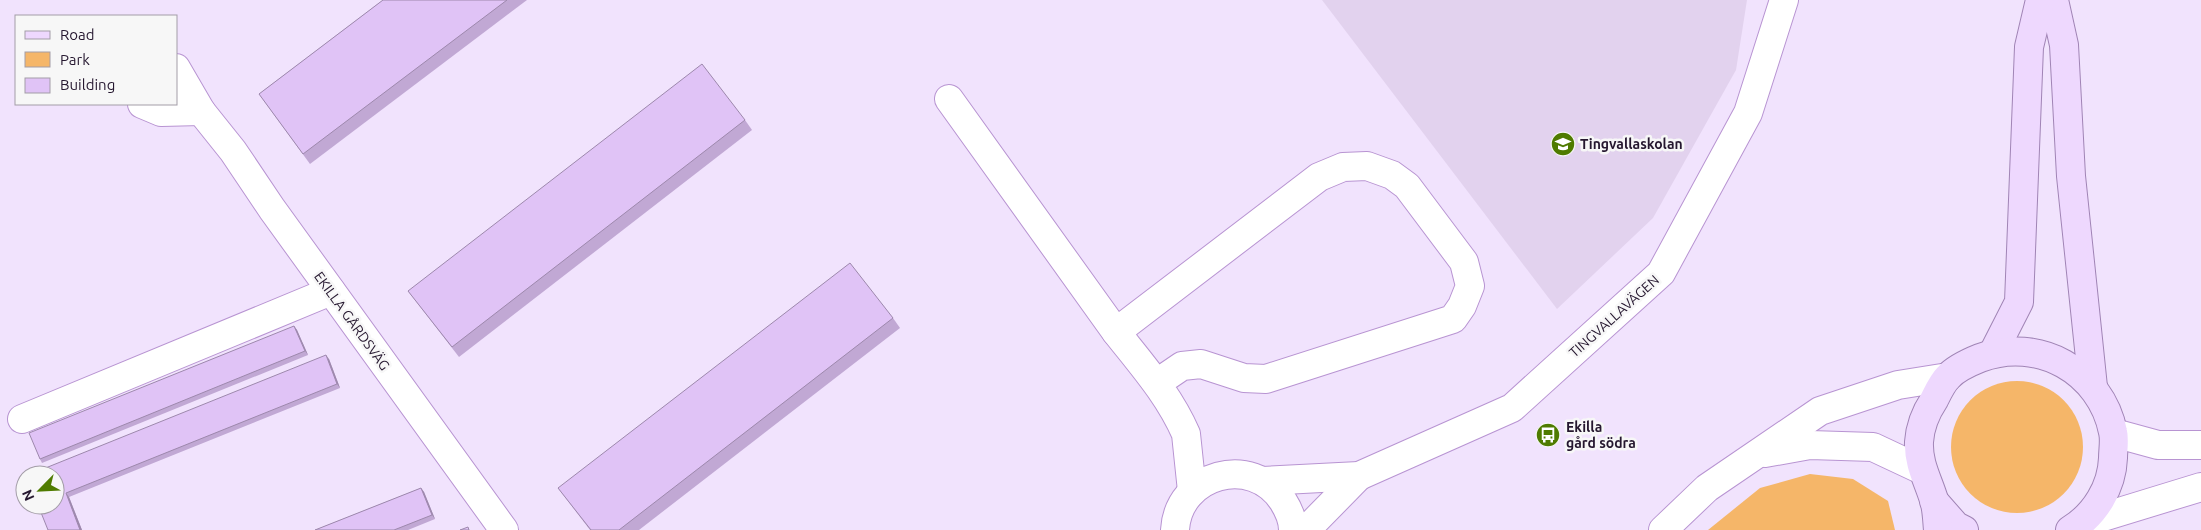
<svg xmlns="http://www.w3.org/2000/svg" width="2201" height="530" font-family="Ubuntu,sans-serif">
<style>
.built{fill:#e2d2ee}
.green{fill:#f5b669}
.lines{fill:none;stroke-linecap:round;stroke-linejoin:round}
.minor-casing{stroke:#b894d2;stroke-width:30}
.major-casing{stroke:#a084b5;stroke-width:30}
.minor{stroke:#fff;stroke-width:28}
.major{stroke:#eed8fe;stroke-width:28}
.wall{fill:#c1a8d4}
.shaded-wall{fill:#9d88ac}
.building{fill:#e0c3f6;stroke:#9d88ac}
.labels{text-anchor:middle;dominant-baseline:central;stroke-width:5;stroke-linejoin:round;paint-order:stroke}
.poi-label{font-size:14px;font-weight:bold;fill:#25172f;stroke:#f7f7f7;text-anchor:start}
.street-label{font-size:14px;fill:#25172f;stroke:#f7f7f7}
</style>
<rect width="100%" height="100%" fill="#f1e3fd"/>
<polygon class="built" points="1322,0 1747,0 1736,70 1653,218 1557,309"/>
<g class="green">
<circle cx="2017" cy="447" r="66"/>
<polygon points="1810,474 1853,479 1888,501 1895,530 1708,530 1760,488"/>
</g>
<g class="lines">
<g class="minor-casing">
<g id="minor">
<polyline points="176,68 201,111 233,151 272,209 504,530"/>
<polyline points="949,99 1116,332"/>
<polyline points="142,104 161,112 201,111"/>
<path d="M 1157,383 L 1182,366 L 1201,364 L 1244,378 L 1266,379 L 1453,319 L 1462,306 L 1470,286 L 1464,262 L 1407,186 L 1392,175 L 1367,166 L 1343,167 L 1319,177 L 1116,332 C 1142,365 1169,395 1186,434 L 1192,491"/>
<polyline points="22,419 331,291"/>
<polyline points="2114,433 2158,445 2201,445"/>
<polyline points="1765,453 1810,445 1873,447 1922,470"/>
<polyline points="1263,481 1359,476 1512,408 1661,273 1748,113 1784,0"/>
<polyline points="2080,524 2201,487"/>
<path d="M 1175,530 C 1178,474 1252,453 1283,501 C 1288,509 1293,520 1293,530"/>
<polyline points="1306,530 1359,476"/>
<polyline points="1663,530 1707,488 1820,411 1898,385 1948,377"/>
</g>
</g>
<g class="major-casing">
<g id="major">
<polyline points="2054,0 2064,45 2071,176 2093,387"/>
<polyline points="1993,353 2019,302 2029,47 2040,0"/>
<polyline points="1934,501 1956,526 1964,530"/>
<path d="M 1938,530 C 1937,520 1937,509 1934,500 C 1928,480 1918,464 1919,442 C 1920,427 1926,412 1934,400 C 1938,392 1942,383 1948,377 C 1956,368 1970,362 1980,358 C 2038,336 2101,371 2113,432 C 2115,440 2113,450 2113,458 C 2112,487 2095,515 2070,530"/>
</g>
</g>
<use href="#minor" class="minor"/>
<use href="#major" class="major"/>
</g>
<g class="wall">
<polygon points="383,0 527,0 310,164 259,94"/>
<polygon points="745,120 752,130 459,357 408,291"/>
<polygon points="893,318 900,328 639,530 590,530 558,488"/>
<polygon points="294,326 297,330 308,355 42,463 40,459"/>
<polygon points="329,359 340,388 69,497 82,530 48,530 55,505 55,475"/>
<polygon points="421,488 424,492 435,519 408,530 315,530"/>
</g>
<g class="shaded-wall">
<polygon points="294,326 297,330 308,355 305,351"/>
<polygon points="326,355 329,359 340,388 337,384"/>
<polygon points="421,488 424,492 435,519 432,515"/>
<polygon points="66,493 69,497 82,530 80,530"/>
</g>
<g class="building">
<polygon points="383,0 507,0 303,154 259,94"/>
<polygon points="702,64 745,120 452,347 408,291"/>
<polygon points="850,263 893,318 619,530 591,530 558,488"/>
<polygon points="294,326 305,351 40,459 29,433"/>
<polygon points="326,355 337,384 66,493 80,530 48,530 38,505 55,505 55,475 45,475 43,469"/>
<polygon points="421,488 432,515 394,530 315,530"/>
<polygon points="468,527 469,530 460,530"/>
</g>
<defs>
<g id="school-disc" transform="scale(1.25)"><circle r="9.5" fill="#4f7b00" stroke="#f7f7f7"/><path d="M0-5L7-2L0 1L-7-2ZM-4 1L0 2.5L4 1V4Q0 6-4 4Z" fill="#fff"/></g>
<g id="bus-disc" transform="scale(1.25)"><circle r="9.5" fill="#4f7b00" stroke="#f7f7f7"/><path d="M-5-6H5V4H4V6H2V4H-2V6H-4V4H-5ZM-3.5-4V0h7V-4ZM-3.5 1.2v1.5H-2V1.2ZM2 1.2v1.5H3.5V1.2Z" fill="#fff"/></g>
</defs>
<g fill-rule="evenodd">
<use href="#school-disc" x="1563" y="144"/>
<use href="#bus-disc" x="1548" y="435"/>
</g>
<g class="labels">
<g class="poi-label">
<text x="1580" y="144">Tingvallaskolan</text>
<text x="1566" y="427">Ekilla<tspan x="1566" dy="16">gård södra</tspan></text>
</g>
<g class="street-label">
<text transform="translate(1614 316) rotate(-42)">TINGVALLAVÄGEN</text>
<text transform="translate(352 321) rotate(54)">EKILLA GÅRDSVÄG</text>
</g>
</g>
<rect x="15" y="15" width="162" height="90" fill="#f7f7f7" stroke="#a39da7"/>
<rect x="25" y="31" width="25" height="8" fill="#eed8fe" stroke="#a39da7"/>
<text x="60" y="40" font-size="15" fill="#25172f">Road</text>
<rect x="25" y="52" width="25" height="15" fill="#f5b669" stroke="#a39da7"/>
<text x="60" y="65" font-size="15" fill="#25172f">Park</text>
<rect x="25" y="78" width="25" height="15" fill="#e0c3f6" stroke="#a39da7"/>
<text x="60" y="90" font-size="15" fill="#25172f">Building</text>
<g transform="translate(40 490) rotate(246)"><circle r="24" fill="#f7f7f7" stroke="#a39da7"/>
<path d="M0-4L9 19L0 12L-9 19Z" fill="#4f7b00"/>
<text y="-8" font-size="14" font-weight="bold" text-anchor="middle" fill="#25172f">N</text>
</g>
</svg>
